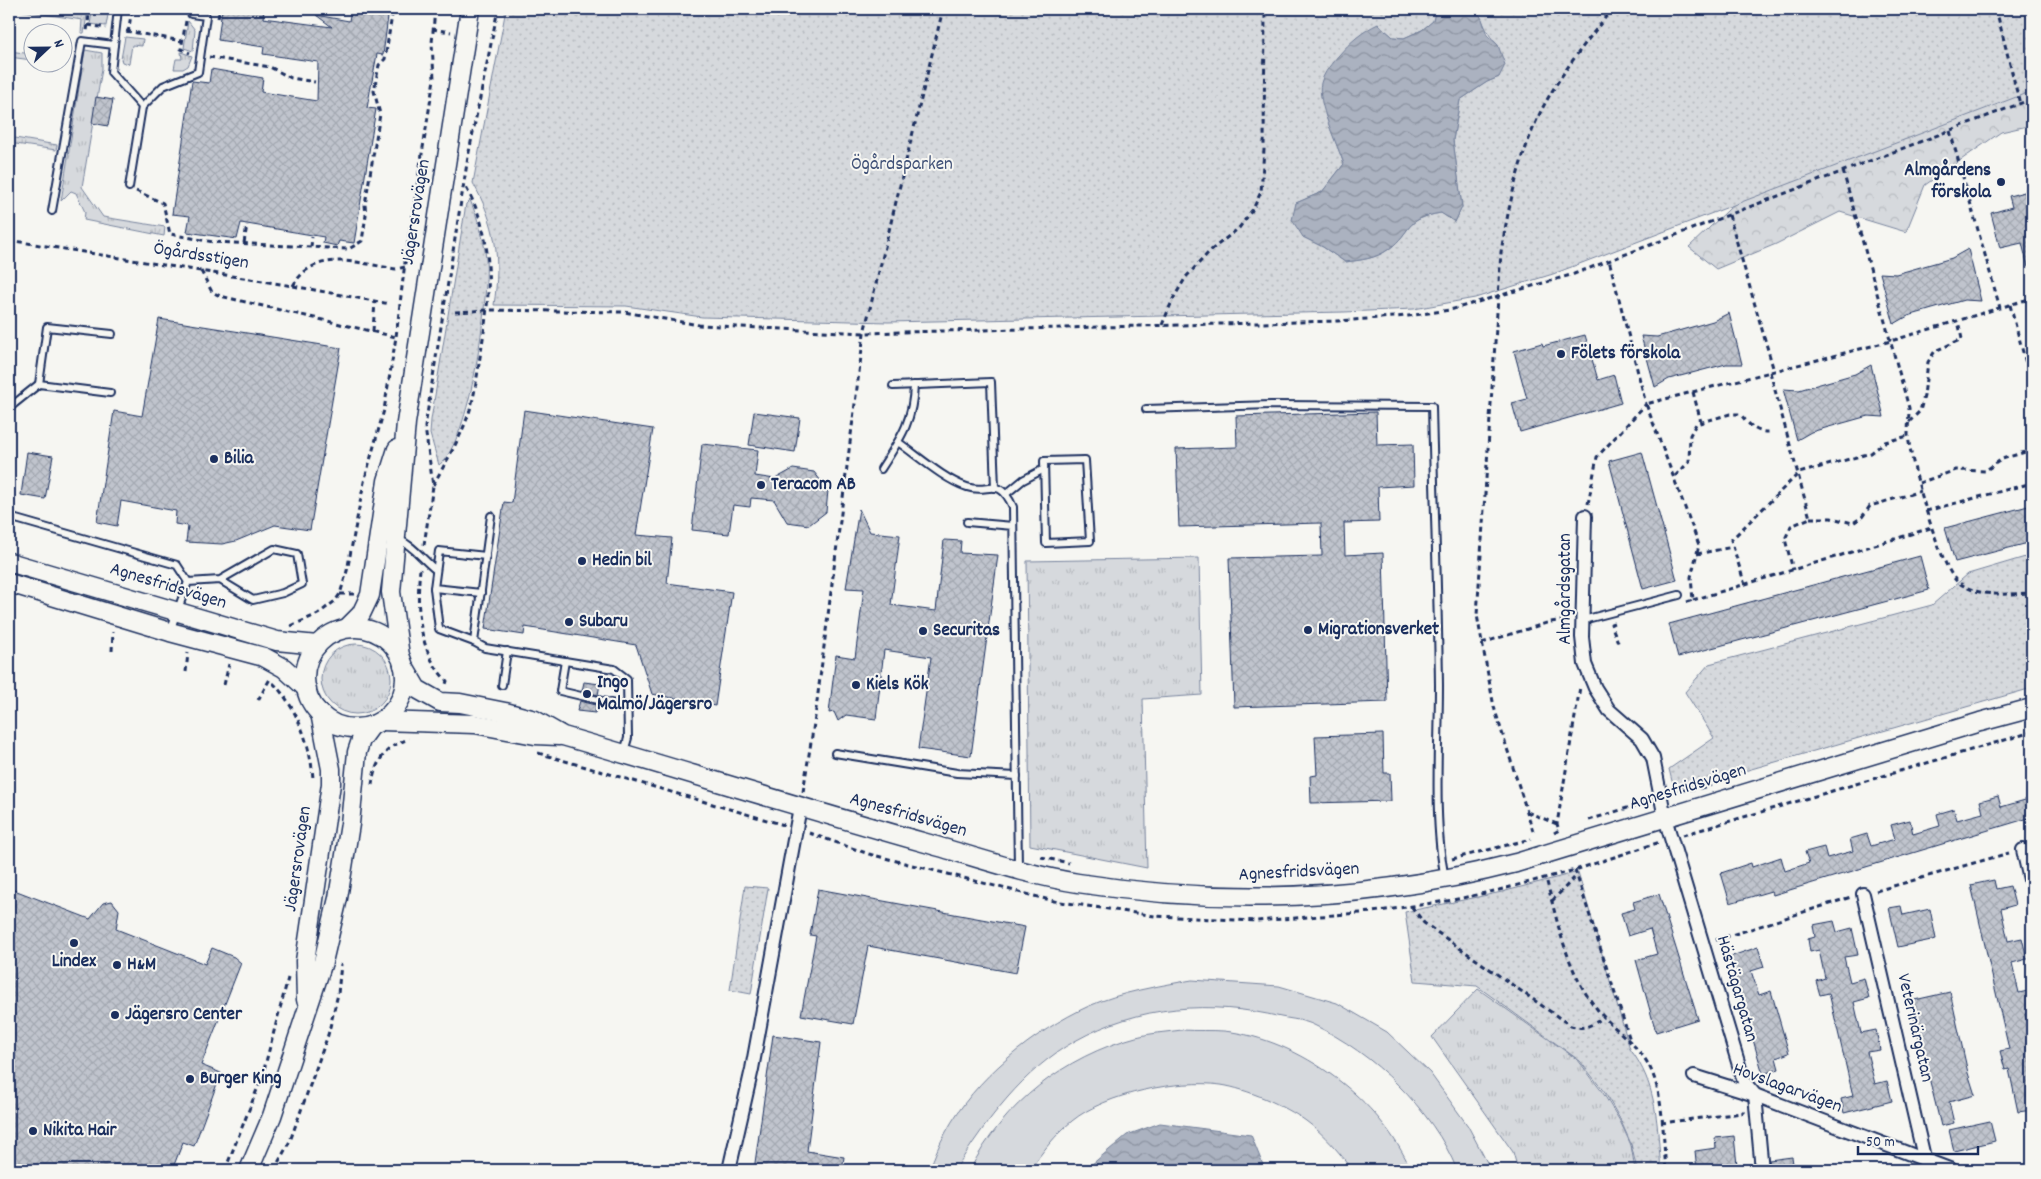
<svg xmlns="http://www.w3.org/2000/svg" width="2041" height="1179" font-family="Dekko,sans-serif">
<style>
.grass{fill:url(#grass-tufts);stroke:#78849e}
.forest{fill:url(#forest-crowns);stroke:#78849e}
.park{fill:url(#park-dots);stroke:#78849e}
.pitch{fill:#d6d9dd;stroke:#78849e}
.water{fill:url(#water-waves);stroke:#717e99}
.building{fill:url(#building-cross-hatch);stroke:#1b2f5e}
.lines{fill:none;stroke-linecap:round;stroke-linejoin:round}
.lane-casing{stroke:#1b2f5e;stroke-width:10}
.street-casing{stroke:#1b2f5e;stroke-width:16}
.secondary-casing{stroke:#1b2f5e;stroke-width:21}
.path{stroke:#1b2f5e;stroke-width:3;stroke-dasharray:5 4;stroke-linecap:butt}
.lane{stroke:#f6f6f2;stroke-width:6}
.street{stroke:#f6f6f2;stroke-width:12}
.secondary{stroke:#f6f6f2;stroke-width:18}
.poi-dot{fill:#1b2f5e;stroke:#f6f6f2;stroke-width:2}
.labels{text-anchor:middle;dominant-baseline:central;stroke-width:4;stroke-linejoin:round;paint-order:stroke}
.park-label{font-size:19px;fill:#405177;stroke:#f6f6f2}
.poi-label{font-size:19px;font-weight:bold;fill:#1b2f5e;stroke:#f6f6f2;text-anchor:start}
.street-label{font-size:19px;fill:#1b2f5e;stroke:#f6f6f2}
</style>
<defs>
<pattern id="grass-tufts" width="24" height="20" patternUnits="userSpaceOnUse" patternTransform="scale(1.25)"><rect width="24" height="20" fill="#d6d9dd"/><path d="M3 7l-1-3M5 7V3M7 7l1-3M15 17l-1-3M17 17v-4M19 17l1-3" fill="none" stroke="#b7bbc0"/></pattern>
<pattern id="forest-crowns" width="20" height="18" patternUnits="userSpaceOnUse" patternTransform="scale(1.25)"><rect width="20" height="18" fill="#d6d9dd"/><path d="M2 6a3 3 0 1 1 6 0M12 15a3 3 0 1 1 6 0" fill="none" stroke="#b7bbc0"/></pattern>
<pattern id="park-dots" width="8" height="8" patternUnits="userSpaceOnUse" patternTransform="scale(1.25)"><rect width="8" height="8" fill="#d6d9dd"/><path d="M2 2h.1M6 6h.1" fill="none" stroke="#b7bbc0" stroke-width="1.8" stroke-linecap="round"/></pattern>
<pattern id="water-waves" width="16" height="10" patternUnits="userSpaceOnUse" patternTransform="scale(1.25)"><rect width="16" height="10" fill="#abb2c0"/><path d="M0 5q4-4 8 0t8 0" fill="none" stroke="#8a919f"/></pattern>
<pattern id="building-cross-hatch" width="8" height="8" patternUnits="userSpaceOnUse" patternTransform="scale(1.25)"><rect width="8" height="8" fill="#c0c4cd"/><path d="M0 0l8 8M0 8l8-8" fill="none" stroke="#a4a9b2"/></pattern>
</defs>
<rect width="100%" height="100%" fill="#f6f6f2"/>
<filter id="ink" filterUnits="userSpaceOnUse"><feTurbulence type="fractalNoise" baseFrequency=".02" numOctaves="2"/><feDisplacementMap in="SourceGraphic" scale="10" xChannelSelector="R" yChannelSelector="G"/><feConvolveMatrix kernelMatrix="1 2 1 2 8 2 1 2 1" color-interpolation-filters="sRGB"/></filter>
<g filter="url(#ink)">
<g class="grass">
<polygon points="11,9 81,9 87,15 84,33 81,33 82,20"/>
<polygon points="88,9 109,9 106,26 90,24 92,14"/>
<polygon points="188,21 195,30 193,51 184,48"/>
<polygon points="125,37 143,39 142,46 132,45 129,64 122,62 121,59"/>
<polygon points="85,50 102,53 102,69 82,187 103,217 165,227 164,236 84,220 85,212 76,193 71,191 61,201"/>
<polygon points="9,51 32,54 32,60 9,57"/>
<polygon points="181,52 192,56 188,66 183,69 174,69 176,59 182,59"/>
<polygon points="9,137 57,145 56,150 9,143"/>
<polygon points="1199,558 1202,695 1143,699 1147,868 1030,845 1027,561"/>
<circle cx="356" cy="679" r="35"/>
<polygon points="1478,989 1578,1060 1603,1093 1620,1121 1631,1145 1635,1170 1518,1170 1513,1152 1432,1037"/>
</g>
<polygon class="forest" points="2032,9 2032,125 2001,132 1925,185 1906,232 1840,212 1776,244 1716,269 1689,247 1802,140"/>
<g class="park">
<path d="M 506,9 L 1436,9 L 1433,21 L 1422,30 L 1404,38 L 1393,37 L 1378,24 L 1325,114 L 1344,164 L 1322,192 L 1296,203 L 1303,237 L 1323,247 L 1345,262 C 1361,260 1376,259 1389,249 C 1413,231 1403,219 1441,213 L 1455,222 L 1462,207 L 1453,140 L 1460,100 L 1487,82 L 1499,77 L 1498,45 C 1485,33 1485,23 1476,9 L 2032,9 L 2032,91 L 1553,274 L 1475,298 L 1414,309 L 1344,312 L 888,322 L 702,317 L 626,306 L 494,305 C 501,258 496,224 473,183 Z"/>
<path d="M 470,200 C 478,219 484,238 486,259 C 489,299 471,441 439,465 L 430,434 L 431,420 L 466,204 Z"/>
<polygon points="2032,555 2032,688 1689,787 1676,786 1672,781 1669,769 1714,738 1685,692 1709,664 1932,605 1968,574"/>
<path d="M 1578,872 L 1630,1049 C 1658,1085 1657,1126 1661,1170 L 1637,1170 L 1631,1144 L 1620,1119 L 1605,1093 L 1580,1061 L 1477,986 L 1415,981 L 1405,912 L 1502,892 Z"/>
<polygon points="745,886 768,888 751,994 730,990"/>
</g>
<g class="pitch">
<path d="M 1192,980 L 1279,986 L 1337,1003 L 1387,1032 L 1430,1073 L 1468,1126 L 1491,1170 L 1457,1170 C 1433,1110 1372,1052 1314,1025 C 1304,1020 1291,1019 1281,1017 C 1210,1000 1139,1005 1075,1041 C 1022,1071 987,1120 955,1170 L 929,1170 C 934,1158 939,1144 946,1132 C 974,1079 1034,1031 1089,1006 C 1121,992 1158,986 1192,980 Z"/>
<path d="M 1182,1030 C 1196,1031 1211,1030 1224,1031 C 1300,1039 1381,1100 1411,1170 L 1353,1170 C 1339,1152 1324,1134 1306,1121 C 1284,1105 1247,1089 1221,1085 C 1179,1079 1106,1093 1072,1121 C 1056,1134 1041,1153 1030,1170 L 970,1170 C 1003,1104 1065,1056 1136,1037 C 1151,1033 1167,1032 1182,1030 Z"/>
</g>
<g class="water">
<path d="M 1436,9 L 1476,9 L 1482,19 L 1487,35 L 1498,45 L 1505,65 L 1499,77 L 1487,82 L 1460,100 L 1453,140 L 1462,207 L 1455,222 L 1441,213 C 1403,219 1413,231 1389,249 C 1375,259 1361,260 1345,262 L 1323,247 L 1303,237 L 1292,220 L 1296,203 L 1322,192 L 1344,164 C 1338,146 1316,101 1321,83 C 1324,72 1332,63 1339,55 C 1350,42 1363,31 1378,24 L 1393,37 L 1404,38 L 1422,30 L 1433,21 Z"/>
<polygon points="1160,1123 1251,1135 1265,1170 1085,1170 1127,1135"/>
</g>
<g class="building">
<polygon points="222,9 264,11 263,18 332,27 316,15 349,21 351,9 389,9 383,55 377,54 367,108 376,109 354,243 339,241 337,246 323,243 324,237 241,223 237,239 187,232 190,216 172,214 192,81 209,83 211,69 263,78 261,92 317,101 318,62 263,54 264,47 218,40"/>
<polygon points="96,97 113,100 108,126 92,123"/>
<polygon points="2032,190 2032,267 2028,267 2022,243 2000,248 1991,213 2012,207 2009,196"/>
<polygon points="1968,249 1981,301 1964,300 1908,316 1894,324 1880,273 1896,274 1952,258"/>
<polygon points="1729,313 1742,364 1726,364 1669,379 1655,387 1641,336 1657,337 1713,321"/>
<polygon points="159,319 341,348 310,530 275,525 236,541 222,544 186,542 188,526 175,524 176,511 121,501 117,526 97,522 114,411 142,416"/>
<polygon points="1585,335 1598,380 1614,375 1621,403 1520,432 1512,403 1527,399 1514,351 1542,343 1543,346"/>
<polygon points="1871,365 1884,417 1868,416 1811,432 1797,440 1783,389 1799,390 1855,374"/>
<polygon points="524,410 653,429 636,535 672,538 667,583 732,592 715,706 652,694 636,645 525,627 524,635 485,629 504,502 512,503"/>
<polygon points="754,412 800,418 795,452 749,445"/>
<polygon points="1376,412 1377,445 1413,444 1414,485 1378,487 1379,522 1344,523 1345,555 1383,553 1387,702 1234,707 1229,558 1322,556 1321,523 1179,527 1176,449 1237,447 1236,416"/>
<polygon points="702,444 758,450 755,476 775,479 793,469 814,472 828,490 826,512 809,525 787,522 774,500 751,498 750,507 733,505 729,534 692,530"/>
<polygon points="27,452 53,456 45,499 21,495"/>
<polygon points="1642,452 1677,580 1643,589 1609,461"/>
<polygon points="2032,505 2032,542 1955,562 1945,528"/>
<polygon points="859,509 870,532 900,535 891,605 936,611 944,540 961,541 960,553 998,555 971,756 918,749 931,657 884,650 876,719 846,715 838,721 834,712 829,713 836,655 855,658 864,589 846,588"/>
<polygon points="1920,556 1929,590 1678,657 1669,624"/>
<polygon points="584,682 600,684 598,695 582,691"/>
<polygon points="580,701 596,705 595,713 577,711"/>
<polygon points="1383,734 1384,773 1390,773 1391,801 1311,803 1310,776 1317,775 1315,736"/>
<polygon points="1998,796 2001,807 2032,798 2032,817 1773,895 1771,891 1730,903 1721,873 1751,863 1752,867 1781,857 1785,871 1809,863 1805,852 1824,847 1827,858 1853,851 1850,839 1867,834 1871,846 1895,839 1891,825 1910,820 1913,834 1940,826 1937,814 1954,809 1957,820 1983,813 1980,801"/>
<polygon points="1994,880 1996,889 2010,886 2015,905 2001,909 2008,941 2022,938 2027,959 2012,963 2019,993 2032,990 2032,1012 2025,1014 2032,1042 2032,1110 2018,1112 2009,1069 2005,1070 2000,1051 2009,1049 1971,885"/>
<polygon points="9,888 90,919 103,903 112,901 119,910 116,929 205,964 212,948 234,957 241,963 201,1065 221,1073 194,1146 183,1142 172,1170 9,1170"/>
<polygon points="818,889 1025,927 1016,973 868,946 853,1024 801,1015 816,936 810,935"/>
<polygon points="1659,894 1698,1019 1656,1032 1636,960 1657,954 1650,929 1628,936 1621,913 1635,909 1633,902"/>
<polygon points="1901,906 1903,915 1930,909 1936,939 1898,947 1889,908"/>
<polygon points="1834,921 1837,932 1852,928 1858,955 1844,957 1850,982 1864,978 1869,998 1854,1002 1861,1033 1876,1030 1880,1050 1867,1052 1875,1084 1887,1081 1892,1101 1844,1113 1841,1099 1853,1096 1829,993 1820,995 1816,981 1825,978 1819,950 1810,952 1808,939 1815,937 1813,925"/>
<polygon points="1758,947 1764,967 1751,971 1759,995 1771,991 1789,1053 1776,1058 1779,1069 1763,1074 1729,957"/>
<polygon points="1950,992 1968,1073 1975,1095 1949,1102 1954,1123 1941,1126 1910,1001"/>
<polygon points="773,1035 821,1042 807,1151 844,1157 842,1170 754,1170"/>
<polygon points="1990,1121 1995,1141 1954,1151 1949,1130"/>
<polygon points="1734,1136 1737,1165 1697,1170 1695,1151 1716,1148 1715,1138"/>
<polygon points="1792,1157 1794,1170 1770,1170 1769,1160"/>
</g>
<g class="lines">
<g class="lane-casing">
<g id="lane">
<polyline points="118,9 111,72 142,107 129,187"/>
<polyline points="142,107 163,86 198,72 206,16 191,14"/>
<polyline points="52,211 82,41 114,45"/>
<polyline points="39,384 47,327 112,334"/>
<polyline points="893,386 991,382 995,488"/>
<polyline points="9,408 39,384 110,393"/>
<path d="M 1146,409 L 1271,405 L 1432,406 C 1434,499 1438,592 1439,685 C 1439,745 1433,821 1445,878"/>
<path d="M 898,442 C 918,456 945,480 967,487 C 989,495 998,474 1013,507 L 1018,868"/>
<polygon points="1085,460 1090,541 1046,543 1044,461"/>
<path d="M 881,469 C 900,439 913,422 914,385"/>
<polyline points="1006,494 1023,480 1044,469"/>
<polyline points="491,516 474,642 485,648 614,669 627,679 628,738 624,752"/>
<polyline points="9,517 177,565 188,582"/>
<polyline points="967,522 1013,526"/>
<path d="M 398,539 C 414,546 422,559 436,570"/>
<polyline points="434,588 439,629 474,642"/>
<polyline points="481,593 434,588 439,551 486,556"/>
<polyline points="1583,620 1679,595"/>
<polyline points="170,631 188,582 220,580 253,600 283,593 302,584 297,554 274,549 220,580"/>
<polyline points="565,661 560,691 628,707"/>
<polyline points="502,685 507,651"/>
<polyline points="835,753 957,773 1017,776"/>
</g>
</g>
<g class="street-casing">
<g id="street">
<polyline points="1585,516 1582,637 1585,664 1595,688 1609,710 1642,739 1653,758 1665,818 1744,1082 1755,1095 1762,1170"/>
<polyline points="2023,850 2032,888"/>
<polyline points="1863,894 1927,1170"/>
<polyline points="1694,1076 1755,1095 1952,1170"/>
<polyline points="729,1170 752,1069 800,807"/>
</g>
</g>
<g class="secondary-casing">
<g id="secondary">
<polyline points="9,562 277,641 317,645"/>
<polyline points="9,583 170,632 264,657 284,668 307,689"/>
<polyline points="347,628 361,614 370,595 387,481 397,449"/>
<circle cx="355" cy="678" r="50"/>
<polyline points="400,656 391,592 406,423 470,9"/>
<path d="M 403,665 L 417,689 L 440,702 L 460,703 L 505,712 L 535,720 L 563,736 C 684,771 805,809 926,843 C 976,857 1027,875 1078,883 C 1225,906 1372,900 1516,863 L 1980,722 L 2032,708"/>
<polyline points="381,721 475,724 535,735 559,736"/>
<polyline points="306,1000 305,961 331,784 331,769 320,713"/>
<polyline points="249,1170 272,1116 323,962 338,898 350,824 357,752 361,740 372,725"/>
</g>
</g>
<g class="path">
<polyline points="84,9 89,15 87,31"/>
<polyline points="1996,9 2020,104"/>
<polyline points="218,18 220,9"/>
<polyline points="186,21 181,49 190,53"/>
<polyline points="88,25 106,28"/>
<polyline points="432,29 451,32"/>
<polyline points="126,31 182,41"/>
<polyline points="128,33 132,9"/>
<polyline points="209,57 270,67 291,78 315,82"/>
<polyline points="1950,131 2000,308"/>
<path d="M 1843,171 L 1909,408 C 1909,417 1908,426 1908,435 C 1910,460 1940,569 1958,582 C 1979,598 2007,594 2032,593"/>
<polyline points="136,191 163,203 170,234 213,242 349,249 362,241 366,215 365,205 380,114 374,91 379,65 385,59 393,9"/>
<polyline points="1729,215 1774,371"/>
<polyline points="9,240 293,286 390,304"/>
<polyline points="244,243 247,225"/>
<polyline points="311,247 312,237"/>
<polyline points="201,271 212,292 220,296 396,337"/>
<path d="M 293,286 C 314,247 362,264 396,269 L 405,267"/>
<polyline points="2010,305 2032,385"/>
<polyline points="455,312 488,310 624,312 699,325 864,333 1338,321 1408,316 1450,310 1574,274 2032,99"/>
<polyline points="1162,325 1173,299 1186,277 1210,251 1239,228 1253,209 1261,192 1264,150 1265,9"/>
<polyline points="373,331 375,301"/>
<polyline points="1770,372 1810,518 1791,526 1785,539 1793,570"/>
<polyline points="1693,392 1701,422"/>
<polyline points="1909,422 1920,411 1924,396 1928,362 1935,351 1962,339 1958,321"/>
<path d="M 1675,476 L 1689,462 L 1690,435 L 1696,424 L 1730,414 L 1740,414 C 1749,424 1755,433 1769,432"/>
<polyline points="1919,483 1956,470 1985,471 2002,459 2032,450"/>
<path d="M 433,485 C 446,462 460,439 469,413 C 475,395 477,376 480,357 C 490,298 497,240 465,186"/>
<polyline points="1588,504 1597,457 1646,404 1609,260"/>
<polyline points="1926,511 2032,483"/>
<polyline points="1810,518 1831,518 1853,523 1862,517 1870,506 1921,491"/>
<polyline points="424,545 433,486 425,427 468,157 498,9"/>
<polyline points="1697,554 1733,547"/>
<path d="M 420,569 C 416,607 418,652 447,681 L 445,687"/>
<polyline points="1745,585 1731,540 1799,473 1871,453 1885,442 1908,436"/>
<polyline points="340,594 354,594"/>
<polyline points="1693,600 1931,528"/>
<polyline points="1687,602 1693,600 1691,577 1699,545 1646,404 1891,341 2032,298"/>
<polyline points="1614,623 1611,624 1619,645"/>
<polyline points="291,626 318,614 335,601 340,594 347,571 364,482 384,410 396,337 406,254 434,79 432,43 435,9"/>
<polyline points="1482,643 1550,622 1568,620"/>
<polyline points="112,651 113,632"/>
<polyline points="186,672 188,653"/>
<path d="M 273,683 C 297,707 311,746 313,779"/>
<polyline points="224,685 229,664"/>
<polyline points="258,700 270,679"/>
<polyline points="538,753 784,825"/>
<path d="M 372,785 C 375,761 386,746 409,739"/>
<polyline points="1700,788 1711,785"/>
<polyline points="1672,791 1700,788"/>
<polyline points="803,792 815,717 864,333 943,9"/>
<polyline points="1527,812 1557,824"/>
<polyline points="1589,820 1640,804 1649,799"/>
<path d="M 1533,831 L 1494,707 L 1477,615 L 1501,252 C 1509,204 1520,153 1542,109 C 1561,73 1587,41 1612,9"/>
<polyline points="809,833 869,854 1054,901 1155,916 1256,921 1373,912 1453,900 1499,890 1575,870 1660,842"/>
<polyline points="1554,833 1559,830 1557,824 1580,687"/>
<polyline points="1683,835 2032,732"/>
<polyline points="1041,857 1069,863"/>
<polyline points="1452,859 1531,839"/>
<polyline points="1575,870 1630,1040"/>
<path d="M 1547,882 C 1558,925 1568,974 1597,1009 C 1614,1031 1641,1045 1652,1072 C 1664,1101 1663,1139 1666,1170"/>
<polyline points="1876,891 2009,853"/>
<polyline points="1552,901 1576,876"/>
<path d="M 1412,907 L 1424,923 L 1571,1026 C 1585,1030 1592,1025 1604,1017"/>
<polyline points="1716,940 1851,897"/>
<polyline points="1661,1123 1742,1113 1744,1111"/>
<polyline points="225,1170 262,1077 288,978"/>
<polyline points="274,1170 290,1141 328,1035 338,994 341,964"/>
</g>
<use href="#lane" class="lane"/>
<use href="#street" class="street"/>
<use href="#secondary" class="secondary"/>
</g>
</g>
<g class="poi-dot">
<circle cx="2001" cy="182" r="5"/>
<circle cx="1561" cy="354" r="5"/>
<circle cx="214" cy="459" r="5"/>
<circle cx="761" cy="485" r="5"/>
<circle cx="582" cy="561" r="5"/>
<circle cx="569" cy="622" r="5"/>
<circle cx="1308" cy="630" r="5"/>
<circle cx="923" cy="631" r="5"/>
<circle cx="856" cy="685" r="5"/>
<circle cx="587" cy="694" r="5"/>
<circle cx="74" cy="943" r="5"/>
<circle cx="117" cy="965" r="5"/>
<circle cx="115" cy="1015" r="5"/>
<circle cx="190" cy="1079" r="5"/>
<circle cx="33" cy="1131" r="5"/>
</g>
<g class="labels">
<g class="park-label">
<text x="902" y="165">Ögårdsparken</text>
</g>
<g class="poi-label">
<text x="1991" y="171" text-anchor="end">Almgårdens<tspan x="1991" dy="22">förskola</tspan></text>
<text x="1571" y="354">Fölets förskola</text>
<text x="224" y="459">Bilia</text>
<text x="771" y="485">Teracom AB</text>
<text x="592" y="561">Hedin bil</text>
<text x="579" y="622">Subaru</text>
<text x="1318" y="630">Migrationsverket</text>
<text x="933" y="631">Securitas</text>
<text x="597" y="683">Ingo<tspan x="597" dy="22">Malmö/Jägersro</tspan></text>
<text x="866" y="685">Kiels Kök</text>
<text x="74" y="962" text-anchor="middle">Lindex</text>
<text x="127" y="965">H&amp;M</text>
<text x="125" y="1015">Jägersro Center</text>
<text x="200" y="1079">Burger King</text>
<text x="43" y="1131">Nikita Hair</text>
</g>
<g class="street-label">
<text transform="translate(417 212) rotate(-81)">Jägersrovägen</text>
<text transform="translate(201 257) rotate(9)">Ögårdsstigen</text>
<text transform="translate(168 587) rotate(17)">Agnesfridsvägen</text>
<text transform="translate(1566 589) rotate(-90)">Almgårdsgatan</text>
<text transform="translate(1688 788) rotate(-17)">Agnesfridsvägen</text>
<text transform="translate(908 816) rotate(16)">Agnesfridsvägen</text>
<text transform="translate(299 859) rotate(-82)">Jägersrovägen</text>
<text transform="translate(1299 873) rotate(-3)">Agnesfridsvägen</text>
<text transform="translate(1736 989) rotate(74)">Hästägargatan</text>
<text transform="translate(1914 1028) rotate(77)">Veterinärgatan</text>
<text transform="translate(1787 1089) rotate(20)">Hovslagarvägen</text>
</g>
</g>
<rect width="2041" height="1179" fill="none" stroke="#f6f6f2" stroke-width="30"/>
<rect x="15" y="15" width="2011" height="1149" fill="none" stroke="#1b2f5e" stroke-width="2" filter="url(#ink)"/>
<g transform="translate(48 48) rotate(68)"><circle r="24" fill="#f6f6f2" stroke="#9ea6b7"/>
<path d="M0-4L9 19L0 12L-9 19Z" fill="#1b2f5e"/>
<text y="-8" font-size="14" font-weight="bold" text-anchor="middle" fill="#1b2f5e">N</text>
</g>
<path d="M1858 1146v8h120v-8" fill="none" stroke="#1b2f5e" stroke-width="2.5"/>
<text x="1866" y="1146" font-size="15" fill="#1b2f5e" stroke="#f6f6f2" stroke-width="4" paint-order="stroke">50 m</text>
</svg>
